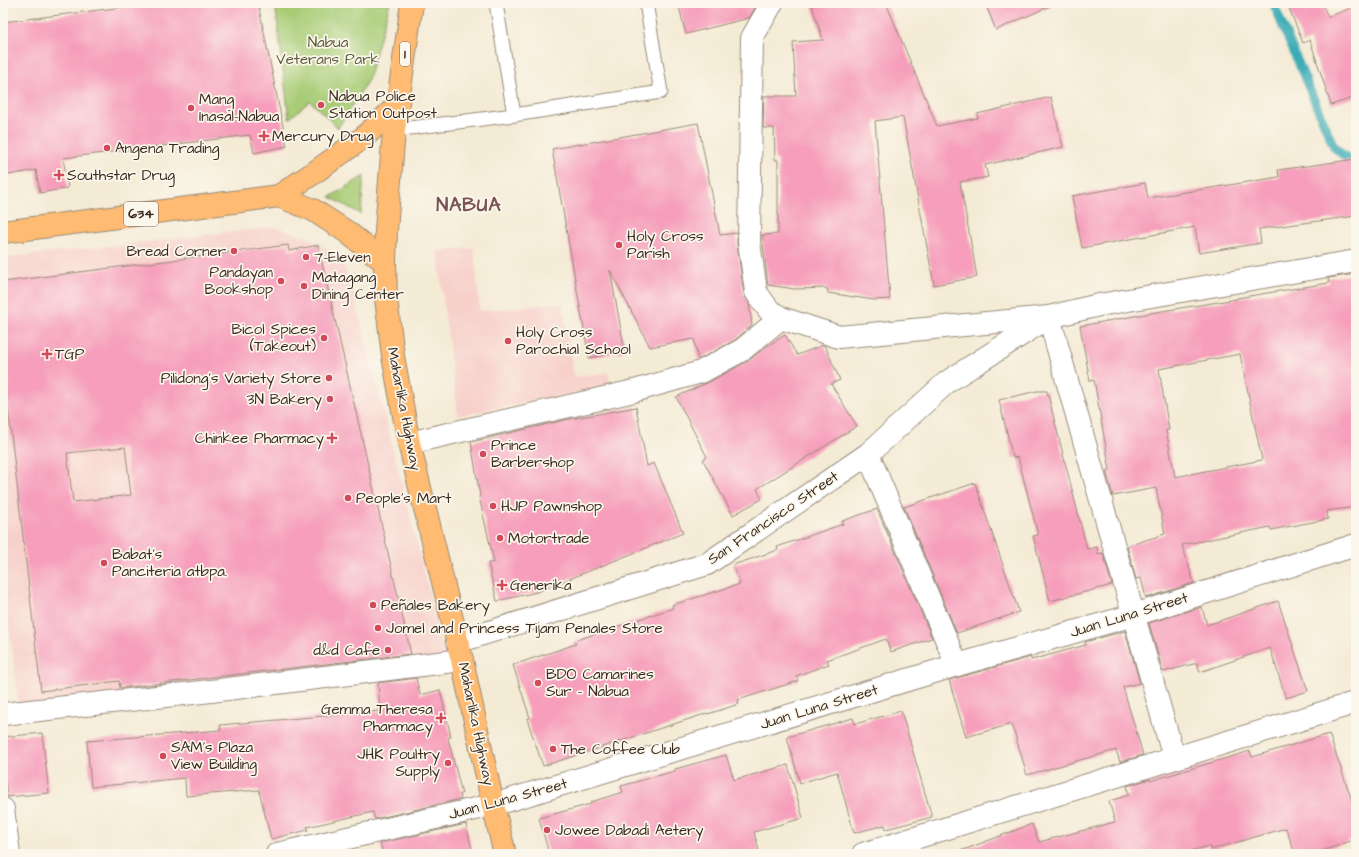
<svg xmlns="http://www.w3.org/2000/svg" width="1359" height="857" font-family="'Architects Daughter',sans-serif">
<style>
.built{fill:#f7d0ca}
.green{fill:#a8cc76;stroke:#727b4a}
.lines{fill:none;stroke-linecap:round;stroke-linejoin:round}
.stream{stroke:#3aabb6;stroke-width:9}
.building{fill:#f69ebb;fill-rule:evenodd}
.lane-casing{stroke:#988a7a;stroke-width:15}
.street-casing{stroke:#988a7a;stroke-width:24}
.primary-casing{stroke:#988a7a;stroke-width:24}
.highway-casing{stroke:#988a7a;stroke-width:24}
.lane{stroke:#fff;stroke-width:13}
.street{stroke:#fff;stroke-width:22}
.primary{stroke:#febb71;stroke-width:22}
.highway{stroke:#febb71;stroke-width:22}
.poi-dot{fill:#d1495b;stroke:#fbf7ec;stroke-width:1.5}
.labels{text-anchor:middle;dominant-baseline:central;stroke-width:3.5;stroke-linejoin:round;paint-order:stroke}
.shield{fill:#fbf7ec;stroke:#75685c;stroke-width:1}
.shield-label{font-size:14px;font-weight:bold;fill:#3b2a1e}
.park-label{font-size:15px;fill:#5c5b38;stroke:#fbf7ec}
.poi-label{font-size:15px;fill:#3b2a1e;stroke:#fbf7ec;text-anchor:start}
.street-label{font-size:15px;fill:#3b2a1e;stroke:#fbf7ec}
.district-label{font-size:19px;font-weight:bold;letter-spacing:1px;fill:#7c5355;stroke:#fbf7ec}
</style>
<rect width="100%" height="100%" fill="#fbf7ec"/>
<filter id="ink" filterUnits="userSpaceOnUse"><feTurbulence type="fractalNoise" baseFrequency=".025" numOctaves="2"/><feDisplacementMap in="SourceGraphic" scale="8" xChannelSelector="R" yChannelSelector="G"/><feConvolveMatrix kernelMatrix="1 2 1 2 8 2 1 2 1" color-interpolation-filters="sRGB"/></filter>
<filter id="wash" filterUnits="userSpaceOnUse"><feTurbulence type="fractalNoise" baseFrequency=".012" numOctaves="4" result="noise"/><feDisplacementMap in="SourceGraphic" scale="16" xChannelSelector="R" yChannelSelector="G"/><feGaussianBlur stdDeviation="0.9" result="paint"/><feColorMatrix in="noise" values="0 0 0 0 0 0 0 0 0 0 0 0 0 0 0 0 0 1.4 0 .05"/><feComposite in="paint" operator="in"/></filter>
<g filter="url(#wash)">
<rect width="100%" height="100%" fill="#f4ebd5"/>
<g class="built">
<polygon points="275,227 306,237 332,252 343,265 351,284 450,674 20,712 3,578 3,258"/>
<polygon points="474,248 480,311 562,303 574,377 608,372 611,386 458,416 437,251"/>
</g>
<g class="green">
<polygon points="275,3 390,3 368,80 338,128 310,101 289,119"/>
<polygon points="364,176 361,214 330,197"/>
</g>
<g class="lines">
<polyline class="stream" points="1273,3 1334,147 1356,166"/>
</g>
<g id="blocks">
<g class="building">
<polygon points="156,3 258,3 287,146 254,153 250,135 63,158 68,188 40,193 36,170 3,176 3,22"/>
<polygon points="678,3 758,3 749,18 686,34"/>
<polygon points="811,3 886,3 937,126 978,118 977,114 1051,97 1063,147 985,165 988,177 960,182 977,277 934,285 903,117 875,121 890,299 874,300 828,293 827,288 795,289 768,285 762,235 778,234 778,160 775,160 774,128 763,128 764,96 796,96 793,42 823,40"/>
<polygon points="985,3 1057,3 996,30"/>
<polygon points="1287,3 1322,3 1328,17 1356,6 1356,97 1331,105 1310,40 1303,43"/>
<polygon points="698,123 720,235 737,233 737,244 744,294 749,303 752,325 735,340 698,360 694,339 650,347 610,270 625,351 589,358 552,149"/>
<polygon points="1356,159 1356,216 1259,229 1261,243 1199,253 1195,227 1082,248 1072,196 1145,183 1148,198 1279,177 1278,170"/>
<path d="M 288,245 L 289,251 L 318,245 L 411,654 L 120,688 L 119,681 L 41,691 L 3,365 L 3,282 ZM 125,447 L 131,495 L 73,502 L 67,453 Z"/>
<path d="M 1356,274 L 1356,507 L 1327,511 L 1328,519 L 1271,530 L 1270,527 L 1182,545 L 1194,583 L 1146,598 L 1141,578 L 1136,579 L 1127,546 L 1165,534 L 1156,488 L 1113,496 L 1106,471 L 1110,470 L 1094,380 L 1090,381 L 1080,326 L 1162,311 L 1237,299 L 1237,298 L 1329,283 L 1328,278 ZM 1240,354 L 1262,460 L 1175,477 L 1166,430 L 1169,430 L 1159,369 Z"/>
<polygon points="785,335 797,355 823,345 825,346 840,380 831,384 857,426 757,489 762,499 733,515 703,460 707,457 676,397 707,383 748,361 767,346"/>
<polygon points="1037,391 1047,391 1087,549 1097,547 1098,554 1103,553 1112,585 1050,601 1033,536 1038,535 1018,457 1013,458 999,400"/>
<polygon points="636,407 647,466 654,463 683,533 537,592 497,601 488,563 494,562 479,497 480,496 471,442 565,420"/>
<polygon points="975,483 1019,612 957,633 904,507"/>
<polygon points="877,509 932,638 891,652 886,639 827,660 829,664 796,676 798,681 738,700 739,704 708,714 708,713 543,766 527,719 530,718 513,665 576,644 574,641 673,608 672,605 740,584 733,565 778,550 777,547 843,524 842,521"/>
<polygon points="1278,601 1308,691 1286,698 1270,648 1200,672 1197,663 1163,672 1149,623 1202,607 1207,625"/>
<polygon points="1125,631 1140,683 1123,687 1143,755 1120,762 1116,750 1027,775 1012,724 966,737 949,680 1031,657 1031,660 1086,645 1085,642"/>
<polygon points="416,678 420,695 440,690 451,737 448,738 462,794 460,794 461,799 375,819 373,812 307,827 308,830 271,839 259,790 186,796 185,778 91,787 87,741 221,730 220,725 380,711 378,683"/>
<polygon points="901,711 932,817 886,829 885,825 854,833 837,772 800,783 787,737 853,718 855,724"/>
<polygon points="42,733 49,793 7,797 3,767 3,737"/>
<polygon points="1329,734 1356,812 1356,839 1314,854 1295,854 1286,828 1210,850 1209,846 1180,854 958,854 958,852 1032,824 1039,842 1115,822 1109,801 1129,795 1127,786 1150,779 1150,781 1250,751 1252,757"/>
<polygon points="726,755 734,780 788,765 803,818 754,832 760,854 549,854 539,818 591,804 591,802 623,792 621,786 675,771 675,769"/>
<polygon points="466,824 473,854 383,854 380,843"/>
</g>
</g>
</g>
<g filter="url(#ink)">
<use href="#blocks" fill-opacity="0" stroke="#988a7a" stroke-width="1"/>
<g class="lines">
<g class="lane-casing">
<g id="lane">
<polyline points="496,3 514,115"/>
<polyline points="394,130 514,115 661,92 646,3"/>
</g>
</g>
<g class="street-casing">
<g id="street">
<polyline points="772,3 752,38 749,242 756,292 769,310 781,318"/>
<polyline points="409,443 634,391 701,372 742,350 781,318 839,337 1049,317 1099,305 1356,261"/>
<polyline points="868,454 957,665"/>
<polyline points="457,642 707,564 868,454 947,382 1049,317 1174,758"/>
<polyline points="3,714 211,691 462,660"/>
<polyline points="3,809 9,854"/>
<polyline points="277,854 493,805 957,665 1134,615 1356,545"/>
<polyline points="863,854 1351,704"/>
</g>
</g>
<g class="primary-casing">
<g id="primary">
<polyline points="279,196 313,210 347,232 385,262"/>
<polyline points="3,232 279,196 315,172 364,137 398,105"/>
</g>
</g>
<g class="highway-casing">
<polyline id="highway" points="412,3 394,130 386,230 385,262 386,298 393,356 409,443 462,660 493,805 505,854"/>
</g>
<use href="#lane" class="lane"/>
<use href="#street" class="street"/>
<use href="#primary" class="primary"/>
<use href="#highway" class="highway"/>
</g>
</g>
<g class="poi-dot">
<circle cx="321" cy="105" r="4"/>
<circle cx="191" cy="108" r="4"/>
<path d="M262 130h4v4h4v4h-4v4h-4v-4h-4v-4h4z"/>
<circle cx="107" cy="148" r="4"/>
<path d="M57 169h4v4h4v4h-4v4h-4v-4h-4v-4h4z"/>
<circle cx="619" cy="245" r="4"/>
<circle cx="234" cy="251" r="4"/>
<circle cx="306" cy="257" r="4"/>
<circle cx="281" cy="281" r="4"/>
<circle cx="304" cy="286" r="4"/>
<circle cx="324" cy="338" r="4"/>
<circle cx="508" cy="341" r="4"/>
<path d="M45 348h4v4h4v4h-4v4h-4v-4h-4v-4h4z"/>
<circle cx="329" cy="378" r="4"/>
<circle cx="330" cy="399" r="4"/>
<path d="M330 432h4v4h4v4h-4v4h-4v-4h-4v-4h4z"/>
<circle cx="483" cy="454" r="4"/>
<circle cx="348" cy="498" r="4"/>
<circle cx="493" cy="506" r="4"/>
<circle cx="500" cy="538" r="4"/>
<circle cx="104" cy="563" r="4"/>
<path d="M500 579h4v4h4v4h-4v4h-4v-4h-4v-4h4z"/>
<circle cx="373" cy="605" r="4"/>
<circle cx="378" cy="628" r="4"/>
<circle cx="388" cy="650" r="4"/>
<circle cx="538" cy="683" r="4"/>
<path d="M439 712h4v4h4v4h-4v4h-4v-4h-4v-4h4z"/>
<circle cx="553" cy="749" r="4"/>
<circle cx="163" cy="756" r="4"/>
<circle cx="448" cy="763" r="4"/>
<circle cx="547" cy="830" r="4"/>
</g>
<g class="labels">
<g class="shield">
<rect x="400" y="42" width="10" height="24" rx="3"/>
<rect x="124" y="202" width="34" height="24" rx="3"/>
</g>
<g class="shield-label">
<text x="405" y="54">1</text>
<text x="141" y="214">634</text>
</g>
<g class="park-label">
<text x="328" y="42">Nabua<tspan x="328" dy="17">Veterans Park</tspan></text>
</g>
<g class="poi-label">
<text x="329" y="96">Nabua Police<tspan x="329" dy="17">Station Outpost</tspan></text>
<text x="199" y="99">Mang<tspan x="199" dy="17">Inasal-Nabua</tspan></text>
<text x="272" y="136">Mercury Drug</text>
<text x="115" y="148">Angena Trading</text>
<text x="67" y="175">Southstar Drug</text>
<text x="627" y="236">Holy Cross<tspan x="627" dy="17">Parish</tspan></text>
<text x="226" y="251" text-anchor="end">Bread Corner</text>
<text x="314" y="257">7-Eleven</text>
<text x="273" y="272" text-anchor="end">Pandayan<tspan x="273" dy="17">Bookshop</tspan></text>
<text x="312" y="277">Matagang<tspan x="312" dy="17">Dining Center</tspan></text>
<text x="316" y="329" text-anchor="end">Bicol Spices<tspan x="316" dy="17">(Takeout)</tspan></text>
<text x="516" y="332">Holy Cross<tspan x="516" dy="17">Parochial School</tspan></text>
<text x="55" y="354">TGP</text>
<text x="321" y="378" text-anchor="end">Pilidong's Variety Store</text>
<text x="322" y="399" text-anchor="end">3N Bakery</text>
<text x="324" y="438" text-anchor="end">Chinkee Pharmacy</text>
<text x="491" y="445">Prince<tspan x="491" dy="17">Barbershop</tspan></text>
<text x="356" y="498">People's Mart</text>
<text x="501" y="506">HJP Pawnshop</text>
<text x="508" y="538">Motortrade</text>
<text x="112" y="554">Babat's<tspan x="112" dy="17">Panciteria atbpa.</tspan></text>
<text x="510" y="585">Generika</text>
<text x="381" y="605">Peñales Bakery</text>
<text x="386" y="628">Jomel and Princess Tijam Penales Store</text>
<text x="380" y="650" text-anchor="end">d&amp;d Cafe</text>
<text x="546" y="674">BDO Camarines<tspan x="546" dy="17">Sur - Nabua</tspan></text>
<text x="433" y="709" text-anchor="end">Gemma Theresa<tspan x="433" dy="17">Pharmacy</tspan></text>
<text x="171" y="747">SAM's Plaza<tspan x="171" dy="17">View Building</tspan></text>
<text x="561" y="749">The Coffee Club</text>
<text x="440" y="754" text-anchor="end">JHK Poultry<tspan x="440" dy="17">Supply</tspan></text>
<text x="555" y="830">Jowee Dabadi Aetery</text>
</g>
<g class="street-label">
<text transform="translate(404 409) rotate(79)">Maharlika Highway</text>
<text transform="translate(773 518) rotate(-34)">San Francisco Street</text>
<text transform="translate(1129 615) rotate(-17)">Juan Luna Street</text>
<text transform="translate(819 707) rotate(-17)">Juan Luna Street</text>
<text transform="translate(476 724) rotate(78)">Maharlika Highway</text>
<text transform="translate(508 799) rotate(-15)">Juan Luna Street</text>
</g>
<g class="district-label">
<text x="469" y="205">NABUA</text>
</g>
</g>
<rect width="1359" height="857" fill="none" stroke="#fbf7ec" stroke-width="16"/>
</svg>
